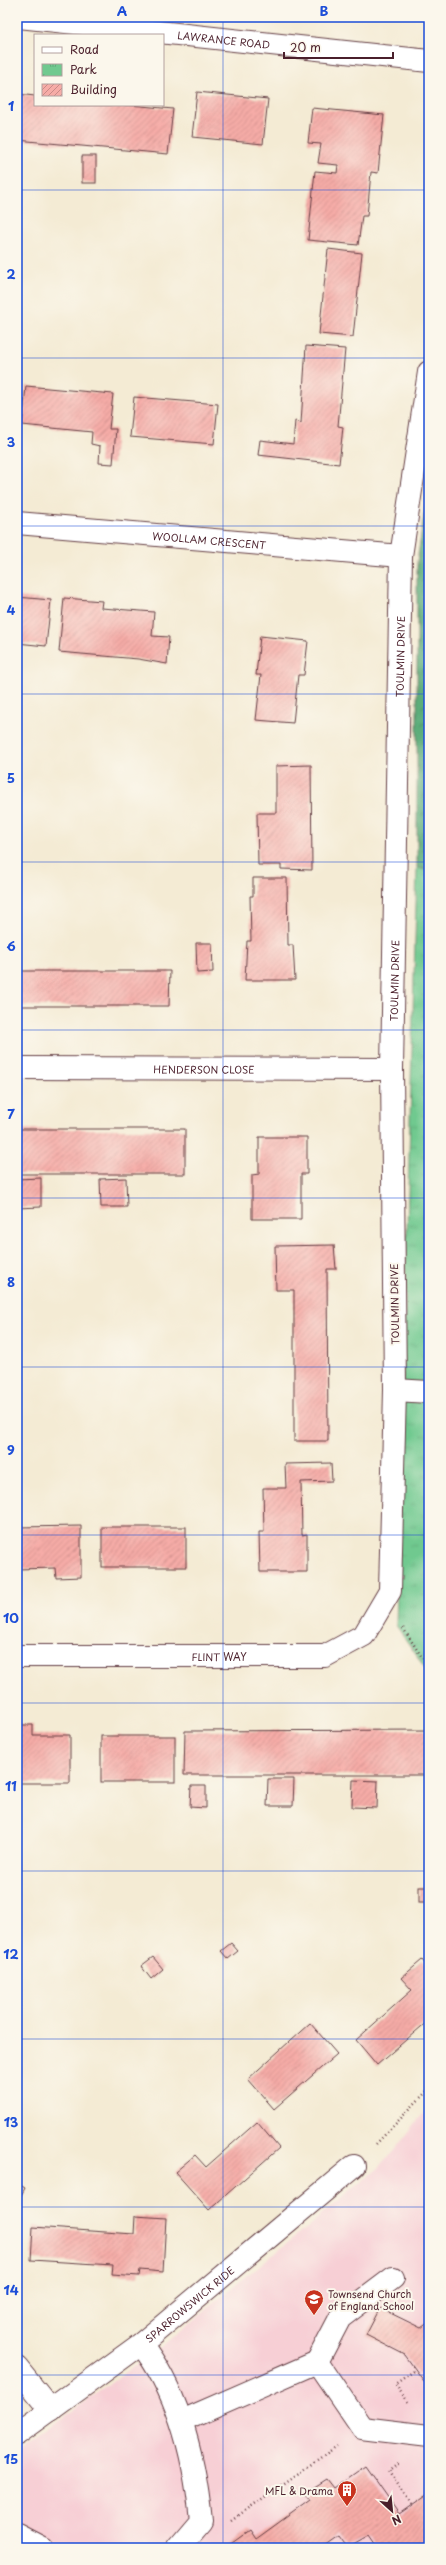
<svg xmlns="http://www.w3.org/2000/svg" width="446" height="2565" font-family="'Playpen Sans',sans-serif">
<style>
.built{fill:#f7cfd5}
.forest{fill:url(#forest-crowns);stroke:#536652}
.park{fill:url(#park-tufts);stroke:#5d745d}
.building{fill:url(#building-hatch)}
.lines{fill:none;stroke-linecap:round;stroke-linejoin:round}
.minor-casing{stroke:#643e44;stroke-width:24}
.path{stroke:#643e44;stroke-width:2.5;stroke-dasharray:1 3;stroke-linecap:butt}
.minor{stroke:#fff;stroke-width:22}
.grid{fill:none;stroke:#1d4ed8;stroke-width:1;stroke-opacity:0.55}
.labels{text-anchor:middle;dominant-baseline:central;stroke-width:4;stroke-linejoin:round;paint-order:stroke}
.street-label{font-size:10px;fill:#4a1f2b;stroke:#fbf7ec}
.poi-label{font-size:10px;fill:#4a1f2b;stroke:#fbf7ec;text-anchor:start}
.neatline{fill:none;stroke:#1d4ed8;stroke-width:1.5}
.grid-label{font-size:13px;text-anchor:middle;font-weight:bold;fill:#1d4ed8}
</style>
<defs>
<pattern id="forest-crowns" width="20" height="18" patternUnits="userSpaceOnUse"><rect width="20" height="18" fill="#5cad7a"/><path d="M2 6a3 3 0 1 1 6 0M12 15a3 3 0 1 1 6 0" fill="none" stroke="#4e8c64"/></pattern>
<pattern id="park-tufts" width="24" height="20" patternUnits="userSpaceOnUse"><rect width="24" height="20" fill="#70c98f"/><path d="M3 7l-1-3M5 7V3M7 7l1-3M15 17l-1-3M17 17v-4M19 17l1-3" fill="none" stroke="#62ac7c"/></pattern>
<pattern id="building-hatch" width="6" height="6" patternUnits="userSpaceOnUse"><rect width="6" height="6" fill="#f6aca7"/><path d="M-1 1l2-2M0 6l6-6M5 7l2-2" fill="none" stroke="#c98b88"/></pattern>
</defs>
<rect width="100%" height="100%" fill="#fbf7ec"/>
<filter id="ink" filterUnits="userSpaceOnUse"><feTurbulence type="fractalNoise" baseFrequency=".025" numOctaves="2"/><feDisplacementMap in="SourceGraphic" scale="8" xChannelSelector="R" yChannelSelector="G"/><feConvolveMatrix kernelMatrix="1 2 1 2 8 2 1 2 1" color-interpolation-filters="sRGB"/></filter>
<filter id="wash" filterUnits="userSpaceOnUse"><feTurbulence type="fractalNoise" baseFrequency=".012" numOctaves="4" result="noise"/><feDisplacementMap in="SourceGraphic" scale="16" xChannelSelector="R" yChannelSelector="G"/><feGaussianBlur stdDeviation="0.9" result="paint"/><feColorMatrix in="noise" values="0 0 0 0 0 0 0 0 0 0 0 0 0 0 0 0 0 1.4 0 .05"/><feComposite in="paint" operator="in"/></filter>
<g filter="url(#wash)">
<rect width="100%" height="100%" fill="#f4ebd4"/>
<polygon class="built" points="429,2106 429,2548 17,2548 17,2451 158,2349 385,2162"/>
<polygon class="forest" points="429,482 429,872 417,867 417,562"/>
<polygon class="park" points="417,867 429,872 429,1674 396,1625"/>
<g id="blocks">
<g class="building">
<polygon points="197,92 268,99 263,144 192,137"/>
<polygon points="17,94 35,96 35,105 131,105 173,109 168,154 17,140"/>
<polygon points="312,108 384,115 378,173 371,172 367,216 362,216 358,245 308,240 315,171 337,173 338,165 318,163 321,144 308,143"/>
<rect x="82" y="156" width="14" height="27"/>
<polygon points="328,249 362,253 353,337 319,334"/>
<polygon points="306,346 345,349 338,426 343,427 339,464 258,455 260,440 293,444 295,421 301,423"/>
<polygon points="26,386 113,394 109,429 116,429 113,464 99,463 100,446 91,444 92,432 22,425"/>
<polygon points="134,397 218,404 214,444 130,437"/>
<polygon points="17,597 51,600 46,646 17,643"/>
<polygon points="64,598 102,601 101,608 154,612 152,636 169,637 167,664 138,659 59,652"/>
<polygon points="260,636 308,641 304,675 298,675 293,723 256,720 261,675 256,675"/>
<polygon points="311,765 312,870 281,869 281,865 258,865 257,813 276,813 276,766"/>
<polygon points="253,878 287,878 288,945 293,945 295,980 245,980 247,941 251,941 250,896 253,896"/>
<polygon points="196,943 212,943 213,972 197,973"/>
<polygon points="17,971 170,971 169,1006 17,1006"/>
<rect x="17" y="1129" width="168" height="45"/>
<polygon points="259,1137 307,1137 307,1174 301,1174 301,1219 252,1219 252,1175 259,1174"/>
<polygon points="41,1178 41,1207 17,1208 17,1179"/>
<polygon points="126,1178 127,1207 101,1207 100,1179"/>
<polygon points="334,1245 336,1269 327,1269 328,1441 294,1441 294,1290 276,1290 275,1246"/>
<polygon points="331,1463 332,1481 301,1482 302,1535 307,1534 307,1572 260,1572 259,1532 264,1532 263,1488 286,1488 285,1464"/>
<polygon points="81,1526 81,1577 56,1578 55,1568 17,1569 17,1527"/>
<rect x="102" y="1527" width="84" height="40"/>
<polygon points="17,1725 33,1725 33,1735 70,1735 70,1783 17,1783"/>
<polygon points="429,1730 429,1775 184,1775 185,1731"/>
<rect x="101" y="1736" width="74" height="46"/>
<polygon points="268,1779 294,1779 293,1806 267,1806"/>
<polygon points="353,1780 378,1781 377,1808 352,1807"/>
<polygon points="191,1786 206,1786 206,1808 190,1807"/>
<rect x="419" y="1887" width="10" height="15"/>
<polygon points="231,1943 238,1951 228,1959 221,1951"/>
<polygon points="153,1957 163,1969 151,1979 141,1966"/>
<polygon points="422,1960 429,1968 429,2020 377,2065 356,2040 412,1990 401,1978"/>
<polygon points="310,2023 337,2054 274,2109 248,2079"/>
<polygon points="257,2122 279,2148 209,2210 175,2172 195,2155 206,2167"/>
<polygon points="17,2183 25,2188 17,2203"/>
<polygon points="135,2216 166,2218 163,2272 140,2270 139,2276 112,2274 113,2265 31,2260 33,2227 134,2234"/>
<polygon points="380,2308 421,2328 429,2322 429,2411 426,2384 405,2355 366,2335"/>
<polygon points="365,2466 399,2514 429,2493 429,2548 378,2548 369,2535 348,2547 340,2536 323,2548 228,2546 250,2530 256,2539 310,2500 305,2493 327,2479 334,2488"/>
</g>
</g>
</g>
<g filter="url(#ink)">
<use href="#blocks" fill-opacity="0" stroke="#643e44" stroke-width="1"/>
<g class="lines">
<g class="minor-casing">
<g id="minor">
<path id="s1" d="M 19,17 L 429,61"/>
<path id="s2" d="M 17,523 L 401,556"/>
<path id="s3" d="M 17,1068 L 392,1069"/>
<polyline points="395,1390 429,1392"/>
<path id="s4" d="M 17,1656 L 325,1656 L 364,1635 L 390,1591 L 395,1390 L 392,1069 L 401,556 L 429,372"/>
<polyline points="393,2278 340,2318 317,2362 362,2428 429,2436"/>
<path d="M 141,2344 C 180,2394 195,2460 201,2521 L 178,2548"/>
<polyline points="17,2368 51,2410"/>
<polyline points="182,2421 317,2362"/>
<path id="s5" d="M 17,2434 L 141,2344 L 354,2166"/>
<polyline points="17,2535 42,2548"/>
</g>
</g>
<g class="path">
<polyline points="403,1628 429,1668"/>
<polyline points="376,2144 429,2089"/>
<polyline points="408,2402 395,2384 414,2371"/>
<polyline points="397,2463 388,2470 412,2505"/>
<polyline points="232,2520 337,2446"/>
</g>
<use href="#minor" class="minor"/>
</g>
</g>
<path class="grid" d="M 223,17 L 223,2548M 17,190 L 429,190M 17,358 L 429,358M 17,526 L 429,526M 17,694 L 429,694M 17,862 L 429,862M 17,1030 L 429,1030M 17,1198 L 429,1198M 17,1367 L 429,1367M 17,1535 L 429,1535M 17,1703 L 429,1703M 17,1871 L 429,1871M 17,2039 L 429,2039M 17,2207 L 429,2207M 17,2375 L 429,2375"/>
<defs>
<g id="school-pin" transform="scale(1)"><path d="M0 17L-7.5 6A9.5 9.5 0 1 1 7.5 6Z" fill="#c8321e" stroke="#fbf7ec"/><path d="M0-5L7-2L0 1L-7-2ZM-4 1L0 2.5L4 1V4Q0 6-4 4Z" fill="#fff"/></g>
<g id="building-pin" transform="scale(1)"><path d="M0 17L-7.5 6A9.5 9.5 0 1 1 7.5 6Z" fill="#c8321e" stroke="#fbf7ec"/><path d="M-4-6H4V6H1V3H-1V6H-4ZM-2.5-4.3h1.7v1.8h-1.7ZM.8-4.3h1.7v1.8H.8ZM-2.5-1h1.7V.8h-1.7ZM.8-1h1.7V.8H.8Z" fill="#fff"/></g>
</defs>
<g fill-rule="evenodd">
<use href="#school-pin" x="314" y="2299"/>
<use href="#building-pin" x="347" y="2490"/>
</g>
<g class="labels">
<g class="street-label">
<text stroke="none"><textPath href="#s1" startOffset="206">LAWRANCE ROAD</textPath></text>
<text stroke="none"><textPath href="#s2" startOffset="193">WOOLLAM CRESCENT</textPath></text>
<text stroke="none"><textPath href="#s4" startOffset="1338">TOULMIN DRIVE</textPath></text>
<text stroke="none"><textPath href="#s4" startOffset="1014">TOULMIN DRIVE</textPath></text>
<text stroke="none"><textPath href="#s3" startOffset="187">HENDERSON CLOSE</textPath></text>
<text transform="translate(394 1304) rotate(-91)">TOULMIN DRIVE</text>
<text stroke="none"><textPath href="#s4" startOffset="202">FLINT WAY</textPath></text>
<text stroke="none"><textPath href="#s5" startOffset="216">SPARROWSWICK RIDE</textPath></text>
</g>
<g class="poi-label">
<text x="328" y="2293">Townsend Church<tspan x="328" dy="12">of England School</tspan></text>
<text x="333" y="2490" text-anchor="end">MFL &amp; Drama</text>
</g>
</g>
<rect width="446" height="2565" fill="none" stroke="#fbf7ec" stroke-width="44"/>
<rect x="34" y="34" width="130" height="72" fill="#fbf7ec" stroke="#b4a19f"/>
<rect x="42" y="47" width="20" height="6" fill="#ffffff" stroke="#b4a19f"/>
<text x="70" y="54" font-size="12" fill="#4a1f2b">Road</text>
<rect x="42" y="64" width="20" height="12" fill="url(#park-tufts)" stroke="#b4a19f"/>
<text x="70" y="74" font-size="12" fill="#4a1f2b">Park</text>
<rect x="42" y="84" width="20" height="12" fill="url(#building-hatch)" stroke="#b4a19f"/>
<text x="70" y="94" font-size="12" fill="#4a1f2b">Building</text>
<g transform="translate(392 2511) rotate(153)" stroke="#fbf7ec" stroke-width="3" paint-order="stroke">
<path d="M0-3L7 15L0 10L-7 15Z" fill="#4a1f2b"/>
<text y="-6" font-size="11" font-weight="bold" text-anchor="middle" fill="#4a1f2b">N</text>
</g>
<path d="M284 52v6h109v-6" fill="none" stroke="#4a1f2b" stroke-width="2"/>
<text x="290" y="52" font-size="12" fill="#4a1f2b" stroke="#fbf7ec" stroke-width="3" paint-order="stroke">20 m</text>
<rect x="22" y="22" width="402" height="2521" class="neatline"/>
<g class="grid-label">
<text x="122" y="16">A</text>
<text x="324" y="16">B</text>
<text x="11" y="111">1</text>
<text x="11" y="279">2</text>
<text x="11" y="447">3</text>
<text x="11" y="615">4</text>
<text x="11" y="783">5</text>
<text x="11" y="951">6</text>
<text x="11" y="1119">7</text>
<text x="11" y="1287">8</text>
<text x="11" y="1455">9</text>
<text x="11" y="1623">10</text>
<text x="11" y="1791">11</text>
<text x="11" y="1959">12</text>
<text x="11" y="2127">13</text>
<text x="11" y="2295">14</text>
<text x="11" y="2464">15</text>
</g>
</svg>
